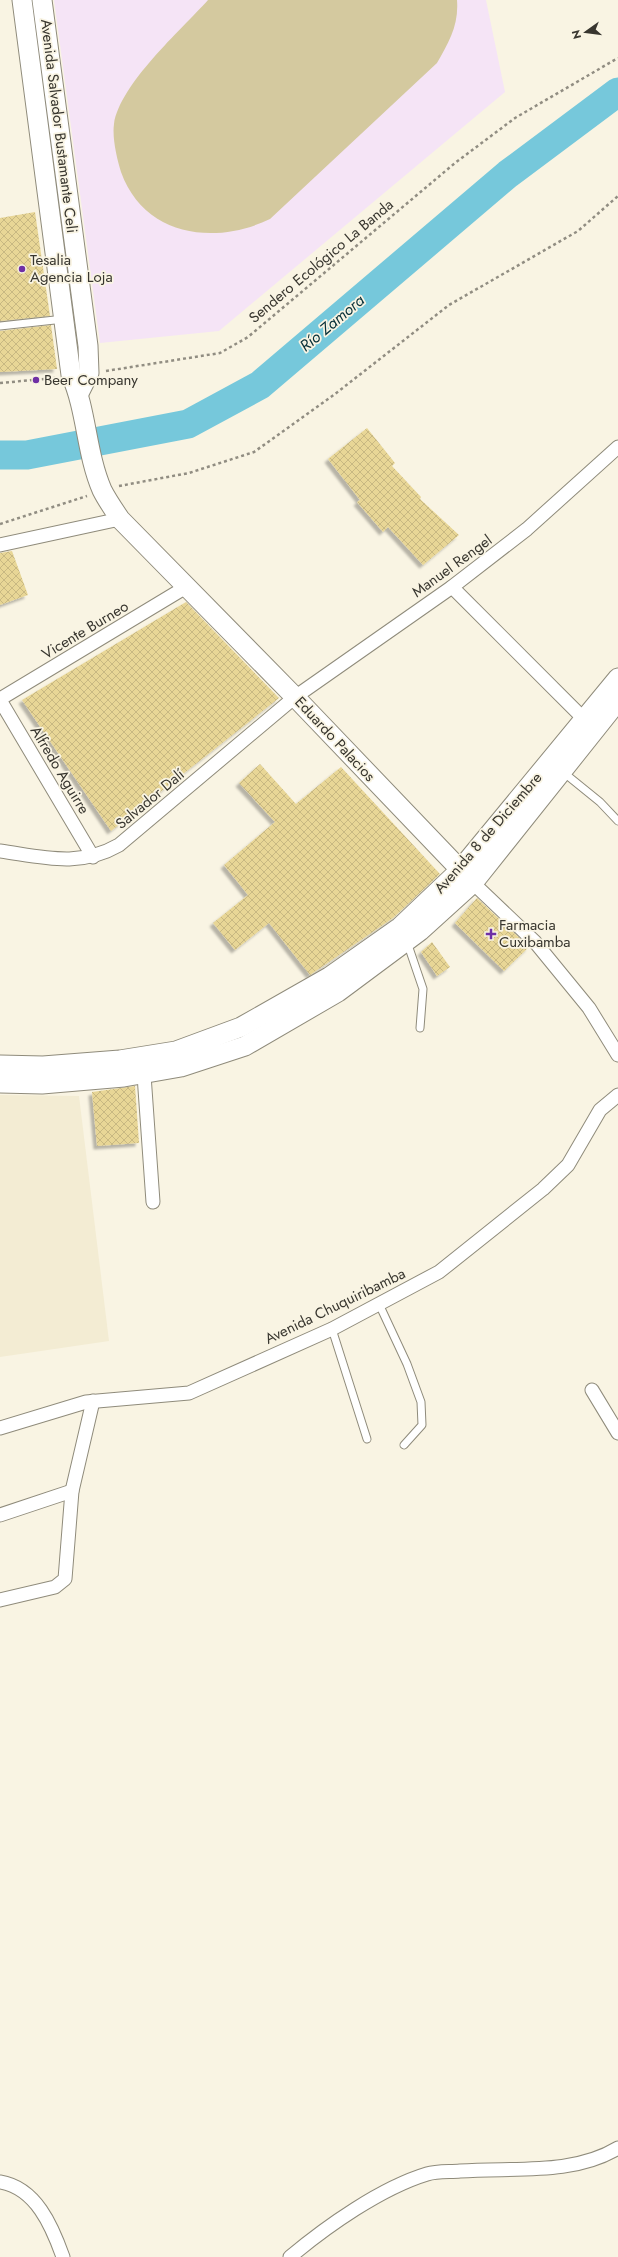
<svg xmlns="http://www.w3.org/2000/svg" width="618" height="2257" font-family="Jost,sans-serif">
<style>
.built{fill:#f3ecd3}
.education{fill:#f5e4f6}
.green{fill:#d4c99f}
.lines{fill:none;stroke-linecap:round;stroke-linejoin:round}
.river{stroke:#76c8db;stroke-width:29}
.building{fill:url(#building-cross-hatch);filter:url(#shadow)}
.lane-casing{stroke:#8f8b7b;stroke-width:9}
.street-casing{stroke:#8f8b7b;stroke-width:15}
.secondary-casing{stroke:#8f8b7b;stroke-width:21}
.path{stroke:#918d82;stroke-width:2.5;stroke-dasharray:3 3;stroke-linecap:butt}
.lane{stroke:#fff;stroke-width:7}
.street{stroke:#fff;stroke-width:13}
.secondary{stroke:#fff;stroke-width:19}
.poi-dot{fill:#6f30a5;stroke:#f9f4e3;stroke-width:1.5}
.labels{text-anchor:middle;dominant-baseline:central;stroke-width:3.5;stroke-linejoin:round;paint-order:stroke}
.street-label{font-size:15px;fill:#38362f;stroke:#f9f4e3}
.poi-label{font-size:15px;fill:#38362f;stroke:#f9f4e3;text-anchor:start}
.water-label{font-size:16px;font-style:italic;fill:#062f38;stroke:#f9f4e3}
</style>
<defs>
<pattern id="building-cross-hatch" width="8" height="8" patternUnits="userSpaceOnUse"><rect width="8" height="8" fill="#e8d696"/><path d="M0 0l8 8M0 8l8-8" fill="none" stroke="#c8b882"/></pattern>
<filter id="shadow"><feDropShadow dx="-3.5" dy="3.5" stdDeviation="1" flood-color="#0004"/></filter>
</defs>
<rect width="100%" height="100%" fill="#f9f4e3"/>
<polygon class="built" points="0,1095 79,1096 109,1341 0,1357"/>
<polygon class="education" points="54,0 486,0 505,92 219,331 100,343"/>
<path class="green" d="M 208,0 L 457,0 C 459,25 449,42 437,63 L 270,219 C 214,246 144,236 121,172 C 117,159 112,138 114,124 C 120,84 181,30 208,0 Z"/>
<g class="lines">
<polyline class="river" points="0,455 27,455 188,424 260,385 508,174 618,92"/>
</g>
<g class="building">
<polygon points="35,212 50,316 0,321 0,218"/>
<polygon points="51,325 57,369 0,372 0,331"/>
<polygon points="367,428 395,463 392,466 421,497 420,499 459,535 423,565 388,527 383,532 357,502 360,500 328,459"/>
<polygon points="12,551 28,595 0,605 0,553"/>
<polygon points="186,602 279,698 111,831 22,700"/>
<polygon points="260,764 296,804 341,767 440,874 393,918 310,975 269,923 235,950 213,923 248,895 224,865 275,822 239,783"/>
<polygon points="477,898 529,947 504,971 455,923"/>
<polygon points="432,942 450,967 437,976 421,952"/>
<polygon points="135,1086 139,1143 97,1146 92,1092"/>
</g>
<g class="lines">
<g class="lane-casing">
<g id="lane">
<polyline points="0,326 64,319"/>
<polyline points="563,772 600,802 618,821"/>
<polyline points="407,942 423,989 420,1028"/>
<polyline points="379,1304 407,1364 421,1402 422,1425 404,1445"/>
<polyline points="332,1329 367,1439"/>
</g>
</g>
<g class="street-casing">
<g id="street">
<polyline points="0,545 120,519"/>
<polyline points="452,587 585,720"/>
<polyline points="0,699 186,587"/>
<polyline points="0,700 93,857"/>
<path d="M 0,851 C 43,857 79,868 119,845 L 295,697 L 452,587 L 527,529 L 618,447"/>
<polyline points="473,883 535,942 589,1008 618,1055"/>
<polyline points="144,1075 153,1202"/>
<polyline points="592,1390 618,1433"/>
<polyline points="0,1428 86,1402 189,1393 332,1329 439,1272 543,1189 568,1165 600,1110 618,1095"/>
<polyline points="0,1515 72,1491"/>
<polyline points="0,1600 55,1587 65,1579 72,1491 93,1401"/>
<path d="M 0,2182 C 36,2188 52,2226 63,2257"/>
<path d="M 290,2257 C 327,2226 381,2188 427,2174 C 437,2171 450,2172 460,2171 C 512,2167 572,2176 618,2148"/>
</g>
</g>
<g class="secondary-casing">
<g id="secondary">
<path d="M 22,0 L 71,375 C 87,411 86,453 102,490 C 107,500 114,510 120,519 L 295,697 L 473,883"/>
<polyline points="42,0 88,346 89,373 79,393"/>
<polyline points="0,1065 43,1066 120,1060 176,1051 241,1027 329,977 400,927 459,871 618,678"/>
<polyline points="0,1083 42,1084 124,1077 181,1067 245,1046 338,992 420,931 473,883 618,701"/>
</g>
</g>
<g class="path">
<polyline points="106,371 220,353 248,337 455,163 515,118 618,58"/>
<polyline points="0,383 55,378"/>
<polyline points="119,486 189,473 254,452 335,394 449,305 578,231 618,196"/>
<polyline points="0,524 87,496"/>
</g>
<use href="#lane" class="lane"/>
<use href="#street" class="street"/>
<use href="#secondary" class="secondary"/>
</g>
<g class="poi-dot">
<circle cx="22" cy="269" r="4"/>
<circle cx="36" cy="380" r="4"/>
<path d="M489 928h4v4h4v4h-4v4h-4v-4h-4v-4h4z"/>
</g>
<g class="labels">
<g class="street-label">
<text transform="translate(59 126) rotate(83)">Avenida Salvador Bustamante Celi</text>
<text transform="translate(321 261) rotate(-40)">Sendero Ecológico La Banda</text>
<text transform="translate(452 566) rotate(-36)">Manuel Rengel</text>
<text transform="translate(85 630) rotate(-31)">Vicente Burneo</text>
<text transform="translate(335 739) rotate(47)">Eduardo Palacios</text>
<text transform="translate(60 770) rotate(59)">Alfredo Aguirre</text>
<text transform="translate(150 799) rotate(-40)">Salvador Dalí</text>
<text transform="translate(488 833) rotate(-49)">Avenida 8 de Diciembre</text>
<text transform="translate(335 1306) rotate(-26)">Avenida Chuquiribamba</text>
</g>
<g class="poi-label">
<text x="30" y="260">Tesalia<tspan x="30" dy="17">Agencia Loja</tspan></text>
<text x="44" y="380">Beer Company</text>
<text x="499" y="925">Farmacia<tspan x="499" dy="17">Cuxibamba</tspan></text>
</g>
<g class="water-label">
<text transform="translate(332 323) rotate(-40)">Río Zamora</text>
</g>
</g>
<g transform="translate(586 32) rotate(256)" stroke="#f9f4e3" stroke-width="3" paint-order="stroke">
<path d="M0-3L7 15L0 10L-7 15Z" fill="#38362f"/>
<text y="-6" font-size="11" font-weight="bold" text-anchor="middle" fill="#38362f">N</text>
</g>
</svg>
